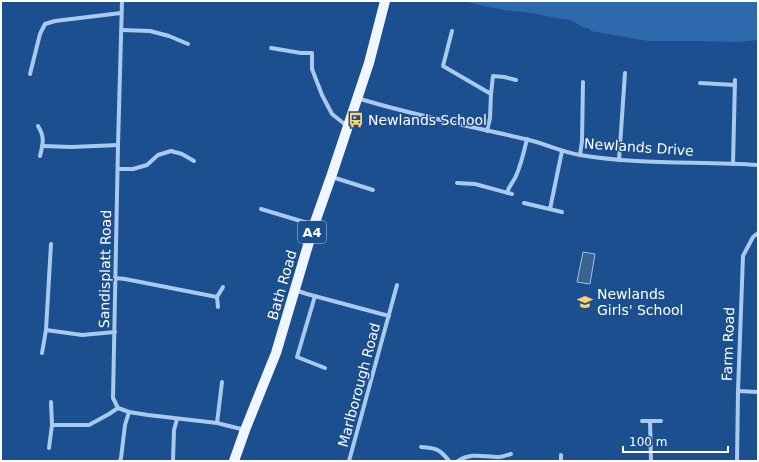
<svg xmlns="http://www.w3.org/2000/svg" width="759" height="462" font-family="'DejaVu Sans',sans-serif">
<style>
.green{fill:#2e69ad}
.water{fill:#3c6290;stroke:#9cc4f0}
.lines{fill:none;stroke-linecap:round;stroke-linejoin:round}
.street{stroke:#a9c9ee;stroke-width:4}
.primary{stroke:#f0f6ff;stroke-width:10}
.labels{text-anchor:middle;dominant-baseline:central;stroke-width:3;stroke-linejoin:round;paint-order:stroke}
.shield{fill:#1b4f8f;stroke:#bbcadd;stroke-width:1}
.shield-label{font-size:13px;font-weight:bold;fill:#fff}
.poi-label{font-size:14px;fill:#fff;stroke:#1b4f8f;text-anchor:start}
.street-label{font-size:14px;fill:#fff;stroke:#1b4f8f}
</style>
<rect width="100%" height="100%" fill="#1b4f8f"/>
<polygon class="green" points="465,1 758,1 758,40 739,42 692,41 648,41 591,31 590,29 583,27 576,23 570,20 550,17 532,13 504,10 474,4"/>
<polygon class="water" points="583,252 595,254 590,284 577,282"/>
<g class="lines">
<g class="street">
<polyline points="122,1 118,145 113,398 118,408 129,412 148,415 217,423 245,430"/>
<polyline points="122,30 150,31 169,36 188,44"/>
<polyline points="452,31 443,66 491,94 490,118 487,131"/>
<polyline points="271,48 301,53 312,53 312,69 322,95 332,114 347,126"/>
<polyline points="30,74 40,34 45,24 55,21 121,13"/>
<polyline points="700,83 735,85"/>
<polyline points="491,94 493,76 504,77 516,80"/>
<path d="M 357,98 C 412,115 469,126 525,139 C 544,143 561,152 580,155 C 639,165 699,161 758,165"/>
<path d="M 38,126 C 45,137 43,144 40,156"/>
<polyline points="42,146 72,147 118,145"/>
<polyline points="580,155 582,141 583,82"/>
<polyline points="619,160 625,73"/>
<polyline points="733,164 735,80"/>
<polyline points="118,169 133,169 147,165 158,155 171,151 182,154 194,161"/>
<polyline points="332,177 373,190"/>
<polyline points="457,183 475,184 512,194"/>
<path d="M 507,193 C 509,185 513,183 516,176 C 521,165 524,152 527,139"/>
<polyline points="524,203 562,212"/>
<polyline points="261,209 314,225"/>
<polyline points="550,209 562,151"/>
<polyline points="115,278 125,279 217,297"/>
<polyline points="295,290 307,294 389,316"/>
<polyline points="315,296 297,357 325,368"/>
<polyline points="218,307 217,297 223,287"/>
<polyline points="46,330 82,335 115,332"/>
<polyline points="42,353 46,330 51,244"/>
<polyline points="738,391 758,392"/>
<polyline points="642,421 661,421"/>
<polyline points="650,421 651,461"/>
<polyline points="217,423 222,382"/>
<polyline points="52,425 89,425 109,414 118,408"/>
<path d="M 421,447 C 436,448 440,449 449,461"/>
<polyline points="49,448 52,425 51,402"/>
<polyline points="561,455 561,461"/>
<polyline points="120,461 121,458 125,425 129,412"/>
<polyline points="173,461 174,430 177,419"/>
<polyline points="349,461 397,285"/>
<path d="M 458,461 C 471,452 484,457 499,457 C 503,457 507,455 511,454"/>
<polyline points="737,461 738,391 743,256 753,237 758,233"/>
</g>
<polyline class="primary" points="234,461 245,430 276,353 314,225 331,177 369,63 385,1"/>
</g>
<defs>
<g id="bus-bare" transform="scale(1.2)"><path d="M-5-6H5V4H4V6H2V4H-2V6H-4V4H-5ZM-3.5-4V0h7V-4ZM-3.5 1.2v1.5H-2V1.2ZM2 1.2v1.5H3.5V1.2Z" fill="#ffd166" stroke="#1b4f8f" stroke-width="2.5" paint-order="stroke"/></g>
<g id="school-bare" transform="scale(1.2)"><path d="M0-5L7-2L0 1L-7-2ZM-4 1L0 2.5L4 1V4Q0 6-4 4Z" fill="#ffd166" stroke="#1b4f8f" stroke-width="2.5" paint-order="stroke"/></g>
</defs>
<g fill-rule="evenodd">
<use href="#bus-bare" x="356" y="120"/>
<use href="#school-bare" x="585" y="302"/>
</g>
<g class="labels">
<rect class="shield" x="298" y="221" width="28" height="22" rx="3"/>
<g class="shield-label">
<text x="312" y="232">A4</text>
</g>
<g class="poi-label">
<text x="368" y="120">Newlands School</text>
<text x="597" y="294">Newlands<tspan x="597" dy="16">Girls' School</tspan></text>
</g>
<g class="street-label">
<text transform="translate(639 147) rotate(4)">Newlands Drive</text>
<text transform="translate(105 269) rotate(-89)">Sandisplatt Road</text>
<text transform="translate(282 285) rotate(-74)">Bath Road</text>
<text transform="translate(728 344) rotate(-88)">Farm Road</text>
<text transform="translate(359 385) rotate(-75)">Marlborough Road</text>
</g>
</g>
<rect width="759" height="462" fill="none" stroke="#ffffff" stroke-width="4"/>
<path d="M623 446v6h105v-6" fill="none" stroke="#ffffff" stroke-width="2"/>
<text x="629" y="446" font-size="12" fill="#ffffff" stroke="#1b4f8f" stroke-width="3" paint-order="stroke">100 m</text>
</svg>
